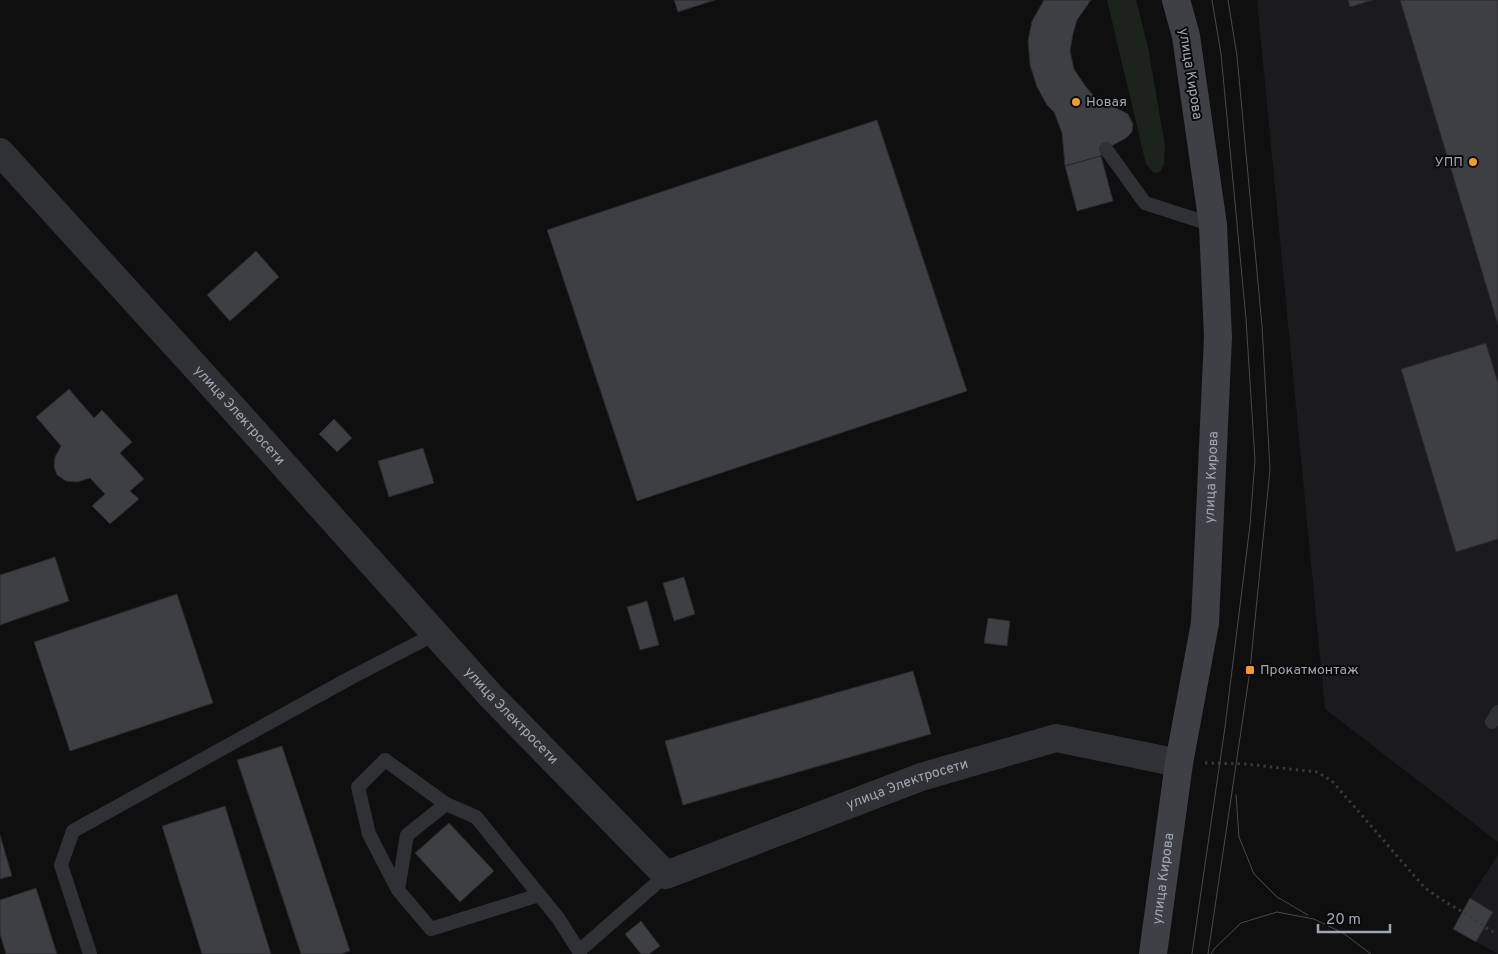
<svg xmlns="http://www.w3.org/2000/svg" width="1498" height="954" font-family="Overpass,sans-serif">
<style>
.built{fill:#1b1b1d}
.green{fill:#1c231c}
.building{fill:#3e3f43;stroke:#29292c}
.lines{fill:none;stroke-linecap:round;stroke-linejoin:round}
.path{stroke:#36383c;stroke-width:3;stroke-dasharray:2.5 4;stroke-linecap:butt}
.service{stroke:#303135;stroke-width:14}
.minor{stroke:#303135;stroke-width:28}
.secondary{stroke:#3e4045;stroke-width:28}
.tram{stroke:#47494e;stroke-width:1}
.poi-dot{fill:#f19d27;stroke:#0a0a0b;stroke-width:2}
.labels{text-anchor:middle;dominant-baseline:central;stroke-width:4;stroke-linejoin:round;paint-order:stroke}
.street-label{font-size:14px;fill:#a0a7b1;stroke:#0a0a0b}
.poi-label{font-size:14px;fill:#a0a7b1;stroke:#0a0a0b;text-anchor:start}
</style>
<rect width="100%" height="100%" fill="#0f0f10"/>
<g class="built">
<polygon points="1257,0 1498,0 1498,842 1325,709"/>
<polygon points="1498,855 1498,954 1453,929 1470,898"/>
</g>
<polygon class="green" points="1107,0 1136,0 1148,47 1165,146 1164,164 1160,172 1154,173 1146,164"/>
<g class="building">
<polygon points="674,0 715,0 678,12"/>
<polygon points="1044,0 1091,0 1077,20 1073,34 1070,51 1074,69 1086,87 1096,98 1128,114 1133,124 1132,132 1126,138 1106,149 1101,156 1065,166 1062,133 1054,112 1047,105 1037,87 1030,65 1028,41 1032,21"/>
<polygon points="1348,0 1373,0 1350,7"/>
<polygon points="1400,0 1498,0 1498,325"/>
<polygon points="877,120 967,391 637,501 547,230"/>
<polygon points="1101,156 1113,201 1077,211 1065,166"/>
<polygon points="256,251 279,277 230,321 207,295"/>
<polygon points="1486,343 1498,383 1498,539 1456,552 1401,369"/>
<polygon points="69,389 94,418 102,410 132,442 120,453 144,479 130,491 139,499 110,524 92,506 105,494 90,478 77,482 66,481 57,475 54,466 55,457 61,446 36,417"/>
<polygon points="334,419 352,438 337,452 319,434"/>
<polygon points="423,448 434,483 389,497 378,461"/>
<polygon points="55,557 69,601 0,625 0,575"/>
<polygon points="684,577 695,614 674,621 663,583"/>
<polygon points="177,594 213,703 70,751 34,642"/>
<polygon points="647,601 659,645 640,650 627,607"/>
<polygon points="988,618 1010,621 1007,646 984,643"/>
<polygon points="913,671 931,734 683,805 665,741"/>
<polygon points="282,746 350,951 341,954 301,954 237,760"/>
<polygon points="225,806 271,954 202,954 162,826"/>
<polygon points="449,823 494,871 460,902 415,853"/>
<polygon points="0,835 12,876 0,879"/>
<polygon points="36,888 57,954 6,954 0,934 0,900"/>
<polygon points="1470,898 1493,912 1476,942 1453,929"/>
<polygon points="641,921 660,946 649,954 641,954 625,934"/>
</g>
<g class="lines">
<path class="path" d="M 1205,763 L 1245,764 L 1317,772 L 1332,781 L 1424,887 C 1439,899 1455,907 1471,917 C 1481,924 1485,928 1497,934"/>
<g class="service">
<polyline points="1106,149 1145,203 1213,225"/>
<polyline points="1492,722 1498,712"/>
<polyline points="398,890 369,834 358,787 385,760 446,804"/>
<polyline points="539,895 431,929 398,890 407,835 446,804 476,817 558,918 579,951"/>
<polyline points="90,954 61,865 73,831 352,677 435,634"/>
<polyline points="580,954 579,951 666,875"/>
</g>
<path class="minor" id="s1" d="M 0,152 L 232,407 L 490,695 L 666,875 L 921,777 L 1056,738 L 1179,763"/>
<path class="secondary" id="s2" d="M 1153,954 L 1179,763 L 1205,623 L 1218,337 L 1213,225 L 1186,36 L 1176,0"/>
<g class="tram">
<polyline points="1236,795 1239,837 1254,874 1277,897 1308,915"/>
<polyline points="1192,954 1225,727 1250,525 1255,460 1246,319 1221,54 1212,0"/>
<polyline points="1208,954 1250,670 1270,469 1262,326 1237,56 1228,0"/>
<polyline points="1211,954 1215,948 1241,923 1277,912 1314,919 1343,933 1371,954"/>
</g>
</g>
<g class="poi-dot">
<circle cx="1076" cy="102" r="5"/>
<circle cx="1473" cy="162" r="5"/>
<rect x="1245" y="665" width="10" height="10" rx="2.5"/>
</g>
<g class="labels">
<g class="street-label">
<text transform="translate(1190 74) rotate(81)">улица Кирова</text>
<text stroke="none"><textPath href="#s1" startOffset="356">улица Электросети</textPath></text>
<text stroke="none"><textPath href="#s2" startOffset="481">улица Кирова</textPath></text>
<text stroke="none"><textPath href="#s1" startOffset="761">улица Электросети</textPath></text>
<text stroke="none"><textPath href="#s1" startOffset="1241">улица Электросети</textPath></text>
<text stroke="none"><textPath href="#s2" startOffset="76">улица Кирова</textPath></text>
</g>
<g class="poi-label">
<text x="1086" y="102">Новая</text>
<text x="1463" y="162" text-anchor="end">УПП</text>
<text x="1260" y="670">Прокатмонтаж</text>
</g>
</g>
<path d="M1318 924v8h72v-8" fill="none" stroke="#a0a7b1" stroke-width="2.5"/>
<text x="1326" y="924" font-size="15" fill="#a0a7b1" stroke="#0a0a0b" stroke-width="4" paint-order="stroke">20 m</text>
</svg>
